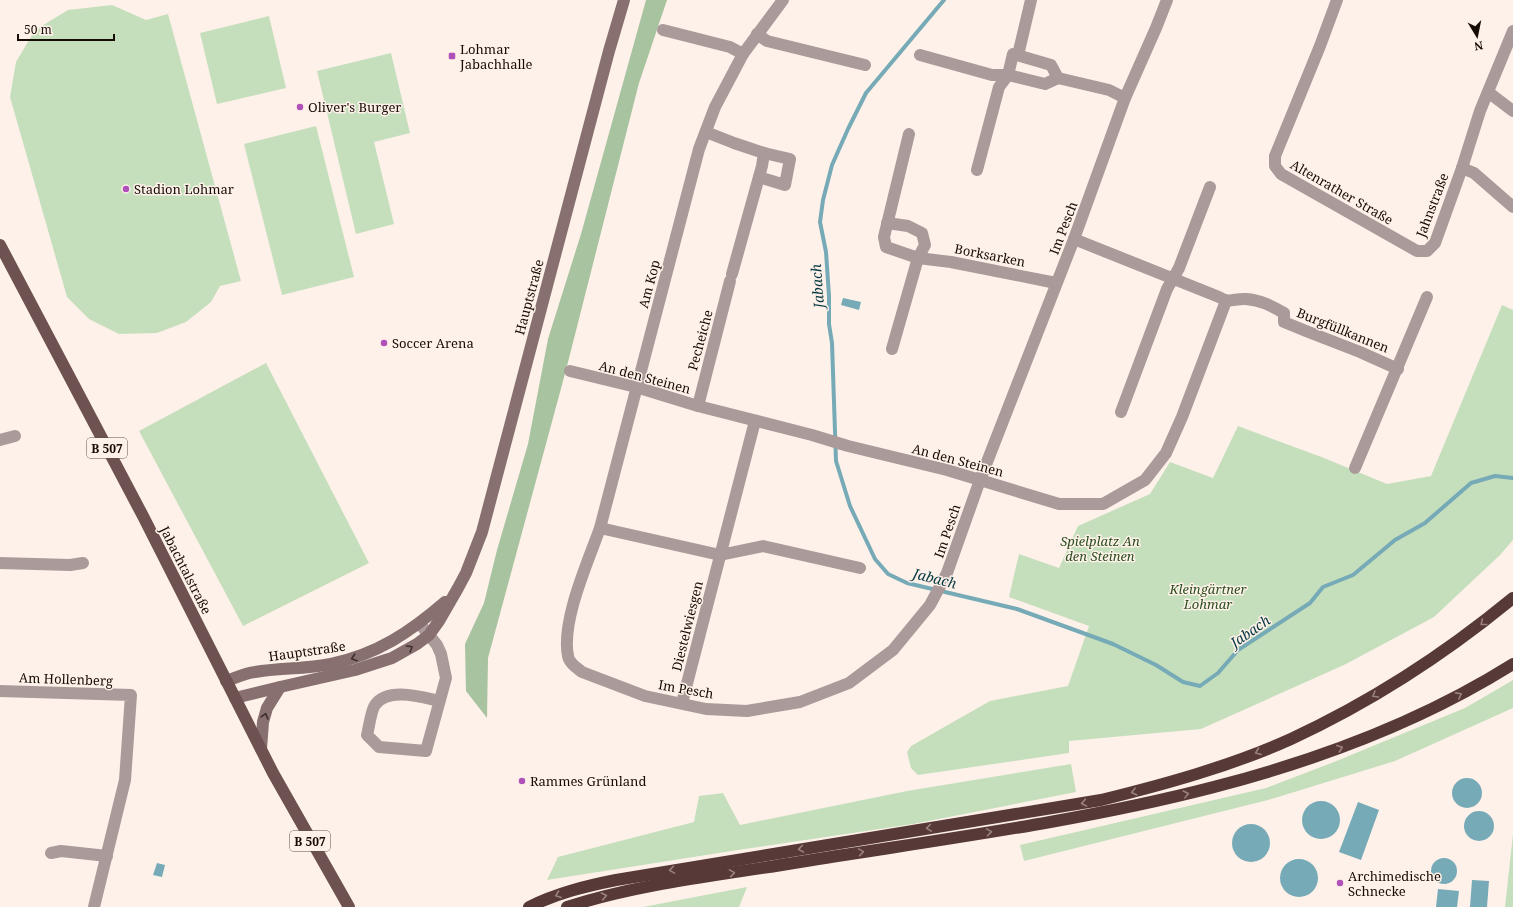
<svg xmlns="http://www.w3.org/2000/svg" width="1513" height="907" font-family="'Noto Serif',serif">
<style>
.green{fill:#c5dfbd}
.forest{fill:#a8c39f}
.water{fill:#77aab7}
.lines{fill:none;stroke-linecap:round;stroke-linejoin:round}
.stream{stroke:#77aab7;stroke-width:4}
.street{stroke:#ab9a9a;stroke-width:12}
.secondary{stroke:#87706f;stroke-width:12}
.primary{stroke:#6d5251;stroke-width:12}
.highway{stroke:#573938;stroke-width:12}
.oneway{stroke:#9a837f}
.oneway2{stroke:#3e2f2b}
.poi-dot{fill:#b050b9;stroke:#fef1e9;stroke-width:1.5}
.labels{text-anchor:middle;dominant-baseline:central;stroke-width:3;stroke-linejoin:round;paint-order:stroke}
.shield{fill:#fef1e9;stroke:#5c514a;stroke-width:1}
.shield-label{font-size:12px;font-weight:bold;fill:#160c06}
.poi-label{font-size:13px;fill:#160c06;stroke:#fef1e9;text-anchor:start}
.street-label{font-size:13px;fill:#160c06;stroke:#fef1e9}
.park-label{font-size:13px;font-style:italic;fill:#2a4e1d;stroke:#fef1e9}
.water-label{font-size:14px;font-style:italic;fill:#043741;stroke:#fef1e9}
</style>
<rect width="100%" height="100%" fill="#fef1e9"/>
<g class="green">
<polygon points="112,5 146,20 168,14 241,281 220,286 211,302 186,322 157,333 119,334 89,319 67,297 10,97 16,62 35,30 68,10"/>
<polygon points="269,16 286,88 217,104 200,33"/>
<polygon points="391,53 410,133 374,142 394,224 356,234 317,71"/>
<polygon points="316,126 354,277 282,295 244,144"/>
<polygon points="1502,305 1513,310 1513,540 1500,555 1434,617 1344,665 1201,729 1069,741 1069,753 918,775 911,768 907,752 911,746 990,701 1068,686 1089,626 1009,597 1019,554 1059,568 1078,526 1150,494 1170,462 1213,478 1238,426 1324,458 1387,484 1431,476"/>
<polygon points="266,363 369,563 243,626 139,431"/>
<polygon points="1513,680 1513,708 1395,761 1268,800 1024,861 1020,845 1266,788 1334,762 1465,708"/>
<polygon points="1071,764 1076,792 913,824 738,850 547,880 558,857 694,822 699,796 723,793 740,825 907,791"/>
<polygon points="1513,834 1513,907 1505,907"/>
<polygon points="747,887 739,907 643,907"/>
</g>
<polygon class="forest" points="646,0 667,0 639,83 566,370 488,658 487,718 466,691 465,644 484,603 497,550 528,444 548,339 581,234"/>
<g class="water">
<polygon points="843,298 861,302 859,310 841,305"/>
<circle cx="1467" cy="793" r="15"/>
<circle cx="1321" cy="820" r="19"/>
<polygon points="1358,802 1379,810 1361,860 1339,852"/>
<circle cx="1479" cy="826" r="15"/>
<circle cx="1251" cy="843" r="19"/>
<circle cx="1444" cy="871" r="13"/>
<circle cx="1299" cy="878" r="19"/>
<polygon points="157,863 165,865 162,877 153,875"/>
<polygon points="1472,880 1489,881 1487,907 1470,907"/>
<polygon points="1438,889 1459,891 1457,907 1436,907"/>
</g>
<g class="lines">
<polyline class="stream" points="944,0 866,93 848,129 832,165 823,200 820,222 826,252 829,296 829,324 832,343 836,461 850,506 875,559 888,574 907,583 1017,609 1113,644 1156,665 1183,682 1200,686 1218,673 1238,650 1310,603 1323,587 1353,575 1395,540 1425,523 1471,483 1495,476 1513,478"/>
<g class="street">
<path d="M 783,0 L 743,54 L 715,107 L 699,149 L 600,528 C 588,562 561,621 568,656 C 569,663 577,668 582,672 L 645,696 L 706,709 L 747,711 L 800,702 L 849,683 L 893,650 L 930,605 L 947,573 L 980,480 L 1074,239 L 1125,98 L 1156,28 L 1167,0"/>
<polyline points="1337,0 1320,46 1275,156 1275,166 1281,174 1417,251 1427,251 1435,243 1462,168 1480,111 1513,31"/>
<polyline points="663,30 730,47 743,54"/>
<polyline points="757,34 767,41 865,65"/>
<polyline points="920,55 992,75 1008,75 1045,84 1058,78 1051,65 1013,54 1008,75 999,87 977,170"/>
<polyline points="1018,55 1031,0"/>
<polyline points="1058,78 1109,90 1125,98"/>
<polyline points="1488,92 1513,111"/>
<polyline points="706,132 734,143 764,153 762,166 732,274"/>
<polyline points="909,134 884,237 886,247 918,258 951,262 1056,283"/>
<polyline points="1462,168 1474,173 1513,207"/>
<polyline points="759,177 785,185 790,159 764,153"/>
<polyline points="887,223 908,226 922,233 925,245 918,258 892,349"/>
<path d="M 1074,239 L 1219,297 C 1230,304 1234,298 1246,299 C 1261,300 1272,306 1284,313 L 1284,322 L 1306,331 L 1360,352 L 1398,369"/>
<polyline points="570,371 636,387 698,406 812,435 848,446 947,470 1059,504 1103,504 1145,480 1166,453 1182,417 1226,301"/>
<polyline points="698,406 730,281"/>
<polyline points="1121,412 1167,289 1179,268 1210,187"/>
<polyline points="0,440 15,436"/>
<polyline points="1355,468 1427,297"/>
<polyline points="600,528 720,555 763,546 860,568"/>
<polyline points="0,563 70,565 83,563"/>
<path d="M 420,624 L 437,645 L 441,654 L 446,678 L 426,751 L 379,747 L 367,735 C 369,728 371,710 375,705 C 388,687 421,697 439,701"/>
<polyline points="0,691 131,695 125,780 94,907"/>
<polyline points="682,703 755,421"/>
<polyline points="51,853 61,851 107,856"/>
</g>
<g class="secondary">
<path d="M 226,681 C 235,678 245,673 255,672 C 280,668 306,669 331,664 C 378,654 410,632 445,602"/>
<polyline points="235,698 280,687 355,670 392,658 417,644 429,635 439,621 458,588 466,573 482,532 609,51 624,0"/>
<polyline points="261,749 263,722 267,708 280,687"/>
</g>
<polyline class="primary" points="0,245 144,518 273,773 349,907"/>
<g class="highway">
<path d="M 529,907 C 557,893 586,886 616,880 L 1101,800 C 1166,784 1231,766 1291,739 C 1371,702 1445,654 1513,598"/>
<path d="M 567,907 C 641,883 723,875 800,862 C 1041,823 1302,797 1513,664"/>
</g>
</g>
<defs><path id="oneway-chevron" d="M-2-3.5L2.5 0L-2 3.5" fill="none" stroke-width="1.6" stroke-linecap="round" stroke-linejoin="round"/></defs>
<g class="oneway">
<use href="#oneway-chevron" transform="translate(1483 623) rotate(141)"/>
<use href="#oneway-chevron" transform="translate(1375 695) rotate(150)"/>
<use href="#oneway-chevron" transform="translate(1459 695) rotate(-28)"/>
<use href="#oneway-chevron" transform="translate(1340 748) rotate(-20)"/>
<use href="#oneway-chevron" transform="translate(1258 752) rotate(158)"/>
<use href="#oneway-chevron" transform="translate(1134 792) rotate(166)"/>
<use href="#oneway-chevron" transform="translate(1186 794) rotate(-14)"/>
<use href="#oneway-chevron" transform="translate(1084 803) rotate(170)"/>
<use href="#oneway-chevron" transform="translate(929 828) rotate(171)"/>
<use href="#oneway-chevron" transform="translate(989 832) rotate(-9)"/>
<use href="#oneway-chevron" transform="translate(801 849) rotate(171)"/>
<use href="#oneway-chevron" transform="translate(861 852) rotate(-9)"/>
<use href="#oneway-chevron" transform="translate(672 870) rotate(171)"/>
<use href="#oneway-chevron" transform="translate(732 873) rotate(-9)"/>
<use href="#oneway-chevron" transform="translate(558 895) rotate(160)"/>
<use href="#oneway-chevron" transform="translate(604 896) rotate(-12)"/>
</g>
<g class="oneway2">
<use href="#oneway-chevron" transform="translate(410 648) rotate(-31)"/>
<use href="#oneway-chevron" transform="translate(354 658) rotate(162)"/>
<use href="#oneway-chevron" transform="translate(265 716) rotate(-74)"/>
</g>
<g class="poi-dot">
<rect x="448" y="52" width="8" height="8" rx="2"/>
<circle cx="300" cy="107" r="4"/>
<circle cx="126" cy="189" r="4"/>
<circle cx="384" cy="343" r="4"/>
<circle cx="522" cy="781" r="4"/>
<circle cx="1340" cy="883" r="4"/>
</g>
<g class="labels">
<g class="shield">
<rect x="87" y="438" width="40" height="20" rx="3"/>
<rect x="290" y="831" width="40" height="20" rx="3"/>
</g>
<g class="shield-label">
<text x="107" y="448">B 507</text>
<text x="310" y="841">B 507</text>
</g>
<g class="poi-label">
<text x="460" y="49">Lohmar<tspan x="460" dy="15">Jabachhalle</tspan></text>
<text x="308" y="107">Oliver's Burger</text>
<text x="134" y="189">Stadion Lohmar</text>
<text x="392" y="343">Soccer Arena</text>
<text x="530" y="781">Rammes Grünland</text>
<text x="1348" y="876">Archimedische<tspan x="1348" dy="15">Schnecke</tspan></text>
</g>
<g class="street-label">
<text transform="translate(1342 192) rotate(30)">Altenrather Straße</text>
<text transform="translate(1432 205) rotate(-69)">Jahnstraße</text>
<text transform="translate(1063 228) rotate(-69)">Im Pesch</text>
<text transform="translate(990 255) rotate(11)">Borksarken</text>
<text transform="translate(649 284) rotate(-75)">Am Kop</text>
<text transform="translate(529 297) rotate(-75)">Hauptstraße</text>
<text transform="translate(1343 330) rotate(22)">Burgfüllkannen</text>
<text transform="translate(700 340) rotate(-75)">Pecheiche</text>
<text transform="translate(645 377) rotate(15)">An den Steinen</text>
<text transform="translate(958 460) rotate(15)">An den Steinen</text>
<text transform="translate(947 531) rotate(-71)">Im Pesch</text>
<text transform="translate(186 570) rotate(63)">Jabachtalstraße</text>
<text transform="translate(687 626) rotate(-76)">Diestelwiesgen</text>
<text transform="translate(307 651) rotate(-8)">Hauptstraße</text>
<text transform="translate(66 679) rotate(2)">Am Hollenberg</text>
<text transform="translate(686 689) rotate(10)">Im Pesch</text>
</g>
<g class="park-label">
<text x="1100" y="541">Spielplatz An<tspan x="1100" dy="15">den Steinen</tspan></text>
<text x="1208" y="589">Kleingärtner<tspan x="1208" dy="15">Lohmar</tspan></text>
</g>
<g class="water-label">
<text transform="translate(817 286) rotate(-94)">Jabach</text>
<text transform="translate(935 578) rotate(14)">Jabach</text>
<text transform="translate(1250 631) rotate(-35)">Jabach</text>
</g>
</g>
<g transform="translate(1477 36) rotate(170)" stroke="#fef1e9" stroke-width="3" paint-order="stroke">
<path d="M0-3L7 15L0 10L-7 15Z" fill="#160c06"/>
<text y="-6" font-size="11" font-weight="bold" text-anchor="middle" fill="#160c06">N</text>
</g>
<path d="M18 34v6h96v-6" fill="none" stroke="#160c06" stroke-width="2"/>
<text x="24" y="34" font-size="12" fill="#160c06" stroke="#fef1e9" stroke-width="3" paint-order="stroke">50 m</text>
</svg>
